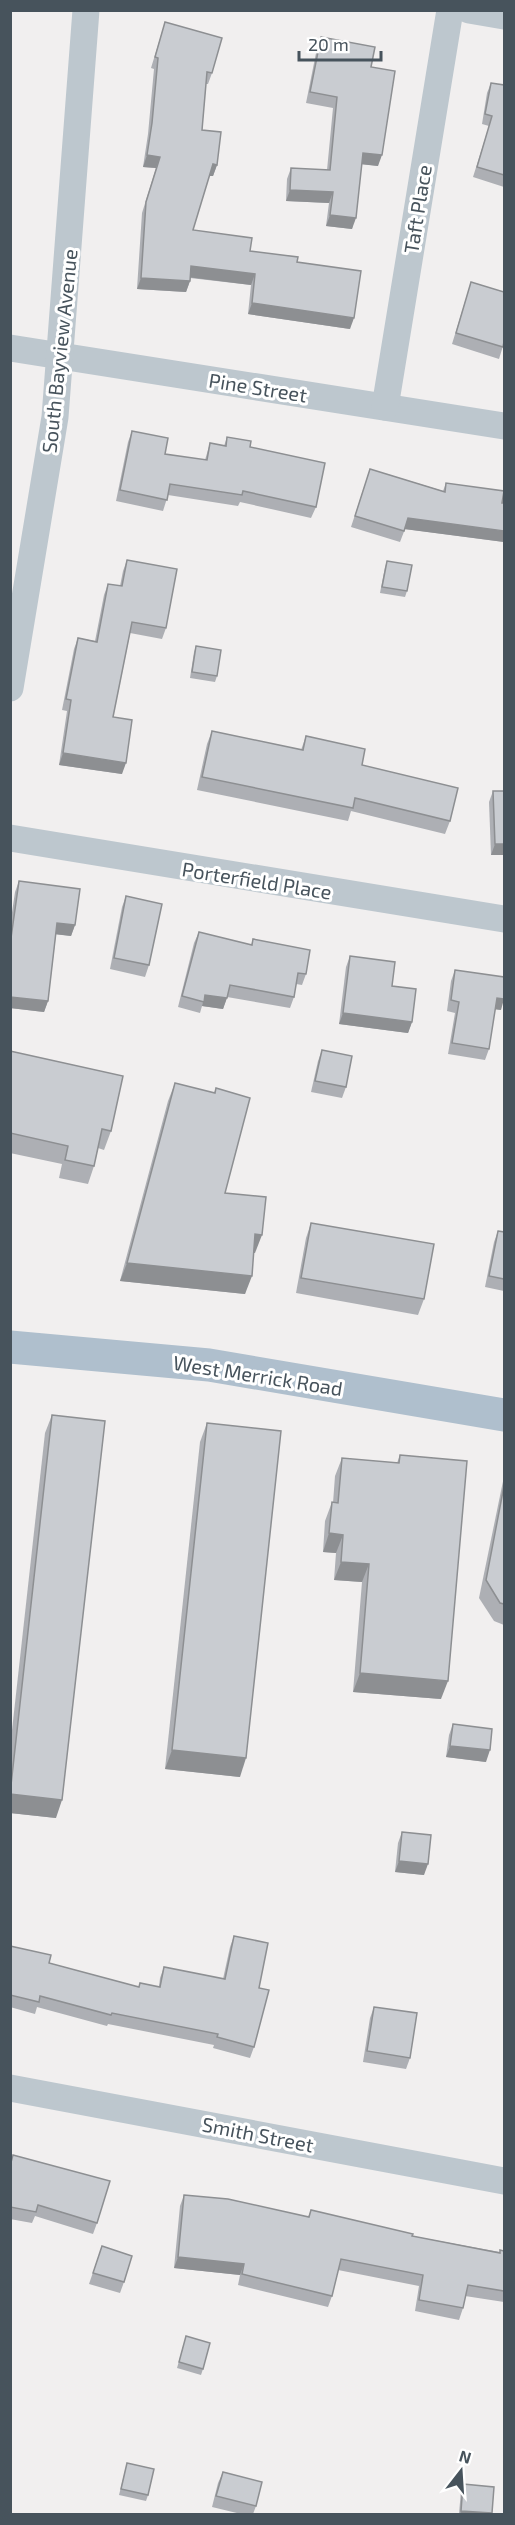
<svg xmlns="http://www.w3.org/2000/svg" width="515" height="2525" font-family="'Exo 2',sans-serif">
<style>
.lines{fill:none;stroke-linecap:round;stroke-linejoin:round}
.minor{stroke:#bdc7ce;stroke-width:27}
.primary{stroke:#afbfcd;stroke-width:33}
.wall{fill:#adafb4}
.shaded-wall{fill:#8d8f92}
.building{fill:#c9ccd1;stroke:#8d8f92;stroke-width:1.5}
.labels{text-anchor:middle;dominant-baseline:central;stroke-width:6;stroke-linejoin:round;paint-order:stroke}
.street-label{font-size:20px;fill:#47535c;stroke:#fff}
</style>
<rect width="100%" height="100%" fill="#f1efef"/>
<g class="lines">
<g class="minor">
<polyline points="469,10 504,16"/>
<polyline points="10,348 504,426"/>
<polyline points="385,407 450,10"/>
<polyline points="10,688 55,417 86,10"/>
<polyline points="10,838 504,919"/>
<polyline points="10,2088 504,2181"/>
</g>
<polyline class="primary" points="10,1347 209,1365 504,1415"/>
</g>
<g class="wall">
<polygon points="165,22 212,73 208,84 206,84 202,130 217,165 213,176 209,176 193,230 250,251 297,262 350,329 248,314 251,285 190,278 190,281 186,292 137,289 142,213 156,168 143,167 148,134 154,69 151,68"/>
<polygon points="321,37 371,67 378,166 362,164 352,229 326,226 329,203 286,201 287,179 291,168 327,170 333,108 306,103 317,48"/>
<polygon points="491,83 504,85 504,187 473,177 489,126 482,124 487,93"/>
<polygon points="471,282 504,292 504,347 503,346 499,359 452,344"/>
<polygon points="132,431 165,454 205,460 210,443 224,446 227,437 250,447 316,507 311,518 240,502 238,506 168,495 163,511 116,501 128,442"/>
<polygon points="370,469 443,491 446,483 504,503 504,542 405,529 400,542 351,527"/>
<polygon points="127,560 166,628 162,639 130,633 113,717 122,774 59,765 67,711 62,710 74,649 78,638 95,641 104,595 108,584 120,586 123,571"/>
<polygon points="387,561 407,591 405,597 380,593 385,567"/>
<polygon points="196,646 217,676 215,682 190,678 194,652"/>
<polygon points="212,731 301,750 306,736 362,765 450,821 445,834 351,811 348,821 197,790 207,744"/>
<polygon points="493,791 504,855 491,855 489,802"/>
<polygon points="19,881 75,925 71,936 56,934 48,1001 44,1012 10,1008 10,926 15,892"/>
<polygon points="126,896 149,965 145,977 110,969 122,907"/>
<polygon points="199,932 251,945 253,939 306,974 302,985 296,984 294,997 290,1008 227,997 223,1009 202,1006 200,1013 178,1007 194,943"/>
<polygon points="350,956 392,986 412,1022 408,1033 339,1024 346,967"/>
<polygon points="455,970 501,1010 495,1009 489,1049 485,1060 448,1054 455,1013 447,1011 451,981"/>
<polygon points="322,1050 346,1087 342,1098 311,1092 318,1061"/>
<polygon points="10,1051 111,1131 104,1150 98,1148 94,1166 88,1184 59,1178 62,1164 10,1153"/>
<polygon points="175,1083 214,1093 216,1088 225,1193 255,1253 254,1253 245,1294 120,1281 168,1101"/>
<polygon points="311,1223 424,1299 418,1315 296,1293 306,1238"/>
<polygon points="498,1231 504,1232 504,1291 485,1287 494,1242"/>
<polygon points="52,1415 56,1818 10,1813 10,1748 45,1433"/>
<polygon points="207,1423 240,1777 165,1769 200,1442"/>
<polygon points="400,1455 441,1699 353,1692 362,1582 334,1580 336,1553 323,1552 325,1521 332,1502 333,1503 335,1476 342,1458 397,1463"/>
<polygon points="504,1477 504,1625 494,1621 479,1598 502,1486"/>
<polygon points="453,1724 486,1762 446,1757 449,1735"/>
<polygon points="402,1832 424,1875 395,1872 398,1843"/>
<polygon points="234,1936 259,1988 254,2047 250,2058 213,2048 214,2045 108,2024 107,2026 37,2007 35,2014 10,2007 10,1946 49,1963 139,1987 140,1983 159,1987 160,1978 164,1967 223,1979 230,1947"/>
<polygon points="374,2007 410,2058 406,2069 363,2062 370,2018"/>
<polygon points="10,2166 97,2223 93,2234 35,2216 32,2223 10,2219"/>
<polygon points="184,2195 308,2217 311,2210 412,2236 500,2252 504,2251 504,2302 465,2296 463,2308 459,2320 415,2311 419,2286 338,2270 332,2296 328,2307 238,2285 240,2275 174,2268 180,2206"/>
<polygon points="102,2246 124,2282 120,2293 89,2284"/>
<polygon points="186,2336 203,2369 201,2375 177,2368"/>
<polygon points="127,2463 148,2495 146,2501 119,2495"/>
<polygon points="223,2472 256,2506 253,2514 241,2514 212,2507 218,2483"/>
<polygon points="463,2484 494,2487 492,2514 459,2514 461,2490"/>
</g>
<g class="shaded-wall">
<polygon points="363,153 382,155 378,166 359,164"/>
<polygon points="147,155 160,157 156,168 143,167"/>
<polygon points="213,164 217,165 213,176 208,176"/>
<polygon points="290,190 333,192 329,203 286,201"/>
<polygon points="330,215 356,218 352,229 326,226"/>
<polygon points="191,266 255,274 251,285 187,277"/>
<polygon points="141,278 190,281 186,292 137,289"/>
<polygon points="252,303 354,318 350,329 248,314"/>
<polygon points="408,518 504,531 504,542 404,529"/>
<polygon points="63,753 126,763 122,774 59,765"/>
<polygon points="495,844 504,844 504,855 491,855"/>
<polygon points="57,923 75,925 71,936 53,934"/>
<polygon points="205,995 227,998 223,1009 202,1006"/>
<polygon points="10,997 48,1001 44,1012 10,1008"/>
<polygon points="497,998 504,999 501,1010 493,1009"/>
<polygon points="343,1013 412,1022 408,1033 339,1024"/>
<polygon points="255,1234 262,1235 255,1253 249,1252"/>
<polygon points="127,1263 252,1276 245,1294 120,1281"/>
<polygon points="329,1533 343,1535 336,1553 323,1552"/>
<polygon points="341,1562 369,1564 362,1582 334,1580"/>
<polygon points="360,1673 448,1681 441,1699 353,1692"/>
<polygon points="450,1746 490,1750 486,1762 446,1757"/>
<polygon points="172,1750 246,1758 240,1777 165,1769"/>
<polygon points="10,1794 62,1800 56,1818 10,1813"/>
<polygon points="399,1861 428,1864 424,1875 395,1872"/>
<polygon points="178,2257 244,2264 240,2275 174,2268"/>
<polygon points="461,2511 492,2513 492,2514 460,2514"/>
</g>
<g class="building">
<polygon points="165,22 222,38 212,73 207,72 202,130 221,132 217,165 213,164 193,230 252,238 250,251 298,257 297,262 361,271 354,318 252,303 255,274 191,266 190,281 141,278 146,202 160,157 147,155 152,123 158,58 155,57"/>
<polygon points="321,37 375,47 371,67 395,71 382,155 363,153 356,218 330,215 333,192 290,190 291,168 330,170 337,97 310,92"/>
<polygon points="491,83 504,85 504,175 477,167 492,116 485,114"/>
<polygon points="471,282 504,292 504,342 503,347 456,333"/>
<polygon points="132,431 168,438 165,454 207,460 210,443 226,446 227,437 251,441 250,447 325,463 316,507 243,491 242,495 170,484 167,500 120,490"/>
<polygon points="370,469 445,492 446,483 504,491 502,503 504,503 504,531 408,518 404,531 355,516"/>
<polygon points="127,560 177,569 166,628 132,622 113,717 132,720 126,763 63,753 71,700 66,699 78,638 97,642 108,584 122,586"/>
<polygon points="387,561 412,565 407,591 382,587"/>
<polygon points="196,646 221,650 217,676 192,672"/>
<polygon points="212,731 303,750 306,736 365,749 362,765 458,788 450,821 355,798 353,808 202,777"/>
<polygon points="493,791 504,791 504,844 495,844"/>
<polygon points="19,881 80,889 75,925 57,923 48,1001 10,997 10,945"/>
<polygon points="126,896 162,904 149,965 114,958"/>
<polygon points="199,932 252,945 253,939 310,950 306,974 298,973 294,997 230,985 227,998 205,995 204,1002 182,996"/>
<polygon points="350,956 395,962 392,986 416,989 412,1022 343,1013"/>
<polygon points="455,970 504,977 504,999 497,998 489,1049 452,1043 459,1002 451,1000"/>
<polygon points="322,1050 352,1056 346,1087 315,1081"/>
<polygon points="10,1051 123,1076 111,1131 102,1129 94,1166 65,1160 68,1146 10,1133"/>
<polygon points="175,1083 215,1093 216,1088 250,1098 225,1193 266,1197 262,1235 255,1234 252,1276 127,1263"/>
<polygon points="311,1223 434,1244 424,1299 301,1278"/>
<polygon points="498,1231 504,1232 504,1279 489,1276"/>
<polygon points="52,1415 105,1421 62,1800 10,1794"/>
<polygon points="207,1423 281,1431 246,1758 172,1750"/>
<polygon points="400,1455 467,1461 448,1681 360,1673 369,1564 341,1562 343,1535 329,1533 332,1502 338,1503 342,1458 399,1463"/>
<polygon points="504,1486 504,1604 500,1603 486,1580"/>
<polygon points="453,1724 492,1729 490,1750 450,1746"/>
<polygon points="402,1832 431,1835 428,1864 399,1861"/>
<polygon points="234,1936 268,1943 259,1988 269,1990 254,2047 217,2037 218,2034 112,2013 111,2015 40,1996 39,2002 10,1995 10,1946 51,1955 49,1963 139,1987 140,1983 160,1987 164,1967 225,1979"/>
<polygon points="374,2007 417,2013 410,2058 367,2051"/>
<polygon points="13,2155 110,2181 97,2223 38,2205 36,2212 10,2207 10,2166"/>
<polygon points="184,2195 228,2199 309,2217 311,2210 413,2234 412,2236 500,2253 500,2250 504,2251 504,2291 468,2285 463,2308 419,2300 423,2275 341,2259 332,2296 242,2274 244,2264 178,2257"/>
<polygon points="102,2246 132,2256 124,2282 93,2273"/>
<polygon points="186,2336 210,2343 203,2369 179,2362"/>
<polygon points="127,2463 154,2469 148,2495 121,2489"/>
<polygon points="223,2472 262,2482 256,2506 216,2496"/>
<polygon points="463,2484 494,2487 492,2513 461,2511"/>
</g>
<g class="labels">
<g class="street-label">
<text transform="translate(417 209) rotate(-81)">Taft Place</text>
<text transform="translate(59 351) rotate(-84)">South Bayview Avenue</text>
<text transform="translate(258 387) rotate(9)">Pine Street</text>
<text transform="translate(257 880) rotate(9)">Porterfield Place</text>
<text transform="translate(258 1375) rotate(9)">West Merrick Road</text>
<text transform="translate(258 2134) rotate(11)">Smith Street</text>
</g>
</g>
<rect width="515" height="2525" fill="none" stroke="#47535c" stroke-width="24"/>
<g transform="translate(461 2471) rotate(17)" stroke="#ffffff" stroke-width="4.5" paint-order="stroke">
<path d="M0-4.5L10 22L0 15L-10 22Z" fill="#47535c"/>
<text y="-9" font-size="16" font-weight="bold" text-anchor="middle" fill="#47535c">N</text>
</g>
<path d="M299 51v9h82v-9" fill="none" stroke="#47535c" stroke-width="3"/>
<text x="308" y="51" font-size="18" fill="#47535c" stroke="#ffffff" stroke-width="4.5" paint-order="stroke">20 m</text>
</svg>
